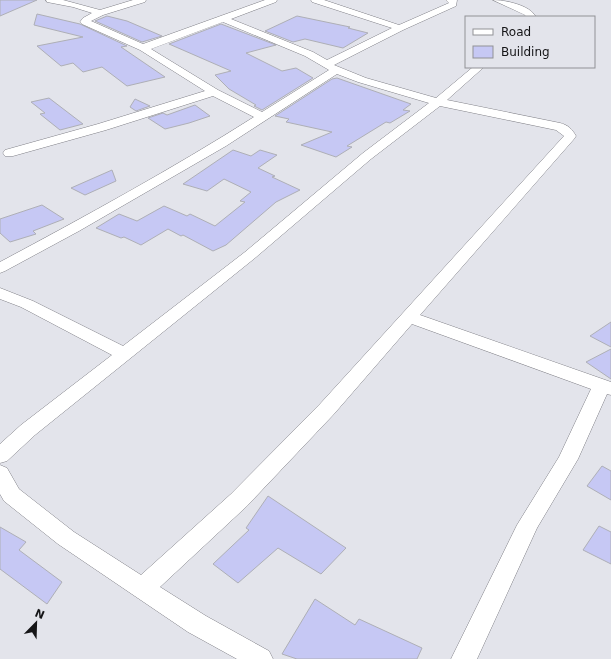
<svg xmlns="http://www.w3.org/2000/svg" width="611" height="659" font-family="'DejaVu Sans',sans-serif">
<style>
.building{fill:#c6c8f4;stroke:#aeafb6}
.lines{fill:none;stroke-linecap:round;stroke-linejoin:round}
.minor-casing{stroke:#808087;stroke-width:1}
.minor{fill:#fff;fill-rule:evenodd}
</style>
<rect width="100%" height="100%" fill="#e3e4eb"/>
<g class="building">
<polygon points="0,0 37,0 0,16"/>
<polygon points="37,14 80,24 127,46 121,47 165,77 127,86 102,67 83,72 73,63 61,66 37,46 83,37 34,25"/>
<polygon points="107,16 127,21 162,36 142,42 95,21"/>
<polygon points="297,16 350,27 348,28 368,33 343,48 305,39 293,42 265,31"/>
<polygon points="221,24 276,45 246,53 282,71 296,68 313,78 262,110 254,106 256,105 229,89 215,75 231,71 169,44"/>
<polygon points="337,78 411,104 403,110 410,111 390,123 386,122 347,146 352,147 336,157 301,145 332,132 286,122 289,119 275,116 332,79"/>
<polygon points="49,98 83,124 60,130 40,114 45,113 31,102"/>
<polygon points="135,99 150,106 136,111 130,107"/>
<polygon points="195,105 210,116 189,123 165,129 148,118 163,113 167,115"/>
<polygon points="233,150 251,156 260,150 277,155 258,168 275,176 272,177 300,190 276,202 226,245 213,251 183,235 181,236 168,229 141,245 124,237 121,238 96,228 119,214 137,221 164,206 187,216 190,214 215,226 245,202 240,201 251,192 224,179 207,191 183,184"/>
<polygon points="112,170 116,181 85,195 71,188"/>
<polygon points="42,205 64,219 33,231 36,234 10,242 0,233 0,219"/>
<polygon points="611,322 611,347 590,336"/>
<polygon points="611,349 611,379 586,362"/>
<polygon points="602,466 611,471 611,500 587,486"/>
<polygon points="268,496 346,548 321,574 278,548 238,583 213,564 249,530 246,528"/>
<polygon points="599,526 611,532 611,564 583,550"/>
<polygon points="0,527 26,542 19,550 62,582 47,604 0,569"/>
<polygon points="315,599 355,625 359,619 422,648 417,659 297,659 282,654"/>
</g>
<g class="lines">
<g class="minor-casing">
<g id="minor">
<path d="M 46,0 L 63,0 L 100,10 L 133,0 L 146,0 L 145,2 L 103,15 L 91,21 L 143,44 L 265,0 L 277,0 L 276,2 L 231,19 L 313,52 L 327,60 L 392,28 L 312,2 L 311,0 L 324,0 L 399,25 L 449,3 L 446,0 L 457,0 L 456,6 L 403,30 L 334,65 L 366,78 L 436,98 L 473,67 L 484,67 L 447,100 L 560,123 C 568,125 572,129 576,136 L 574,139 L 420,315 L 611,382 L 611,395 L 607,394 L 578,459 L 537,528 L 477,659 L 451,659 L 517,525 L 559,457 L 591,389 L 412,324 L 334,414 L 247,506 L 160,587 L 206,616 L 269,651 L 273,659 L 237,659 L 188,632 L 58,544 L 4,501 L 0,494 L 0,465 L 7,468 L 19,489 L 74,532 L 141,575 L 231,494 L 320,404 L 564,136 L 556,130 L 440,106 L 371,159 L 255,258 L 35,435 L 7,461 L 0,463 L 0,444 L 21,425 L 112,355 L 21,307 L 0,299 L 0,288 L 33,301 L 123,346 L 245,252 L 363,153 L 429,103 L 358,82 L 337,74 L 226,146 L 79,231 L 5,271 L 0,273 L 0,262 C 86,216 172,169 254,117 L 213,96 L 106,130 L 13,156 L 5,156 L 3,153 L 5,150 L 98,124 L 205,91 L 140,50 L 82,24 L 80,22 L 83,18 L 92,13 L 73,7 L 47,2 ZM 223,22 L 305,56 L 329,70 L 262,112 L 218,90 L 151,49 Z"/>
<path d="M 493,0 C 505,0 530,5 536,17 L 526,17 L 525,15 Z"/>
</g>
</g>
<use href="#minor" class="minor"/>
</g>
<rect x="465" y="16" width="130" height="52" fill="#e3e4eb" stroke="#919196"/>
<rect x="473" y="29" width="20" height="6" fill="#ffffff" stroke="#919196"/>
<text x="501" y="36" font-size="12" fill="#151517">Road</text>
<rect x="473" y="46" width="20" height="12" fill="#c6c8f4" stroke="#919196"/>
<text x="501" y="56" font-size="12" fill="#151517">Building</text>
<g transform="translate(36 623) rotate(23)" stroke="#e3e4eb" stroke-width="3" paint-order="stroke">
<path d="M0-3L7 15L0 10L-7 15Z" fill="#151517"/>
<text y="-6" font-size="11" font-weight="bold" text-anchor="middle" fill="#151517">N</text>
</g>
</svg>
